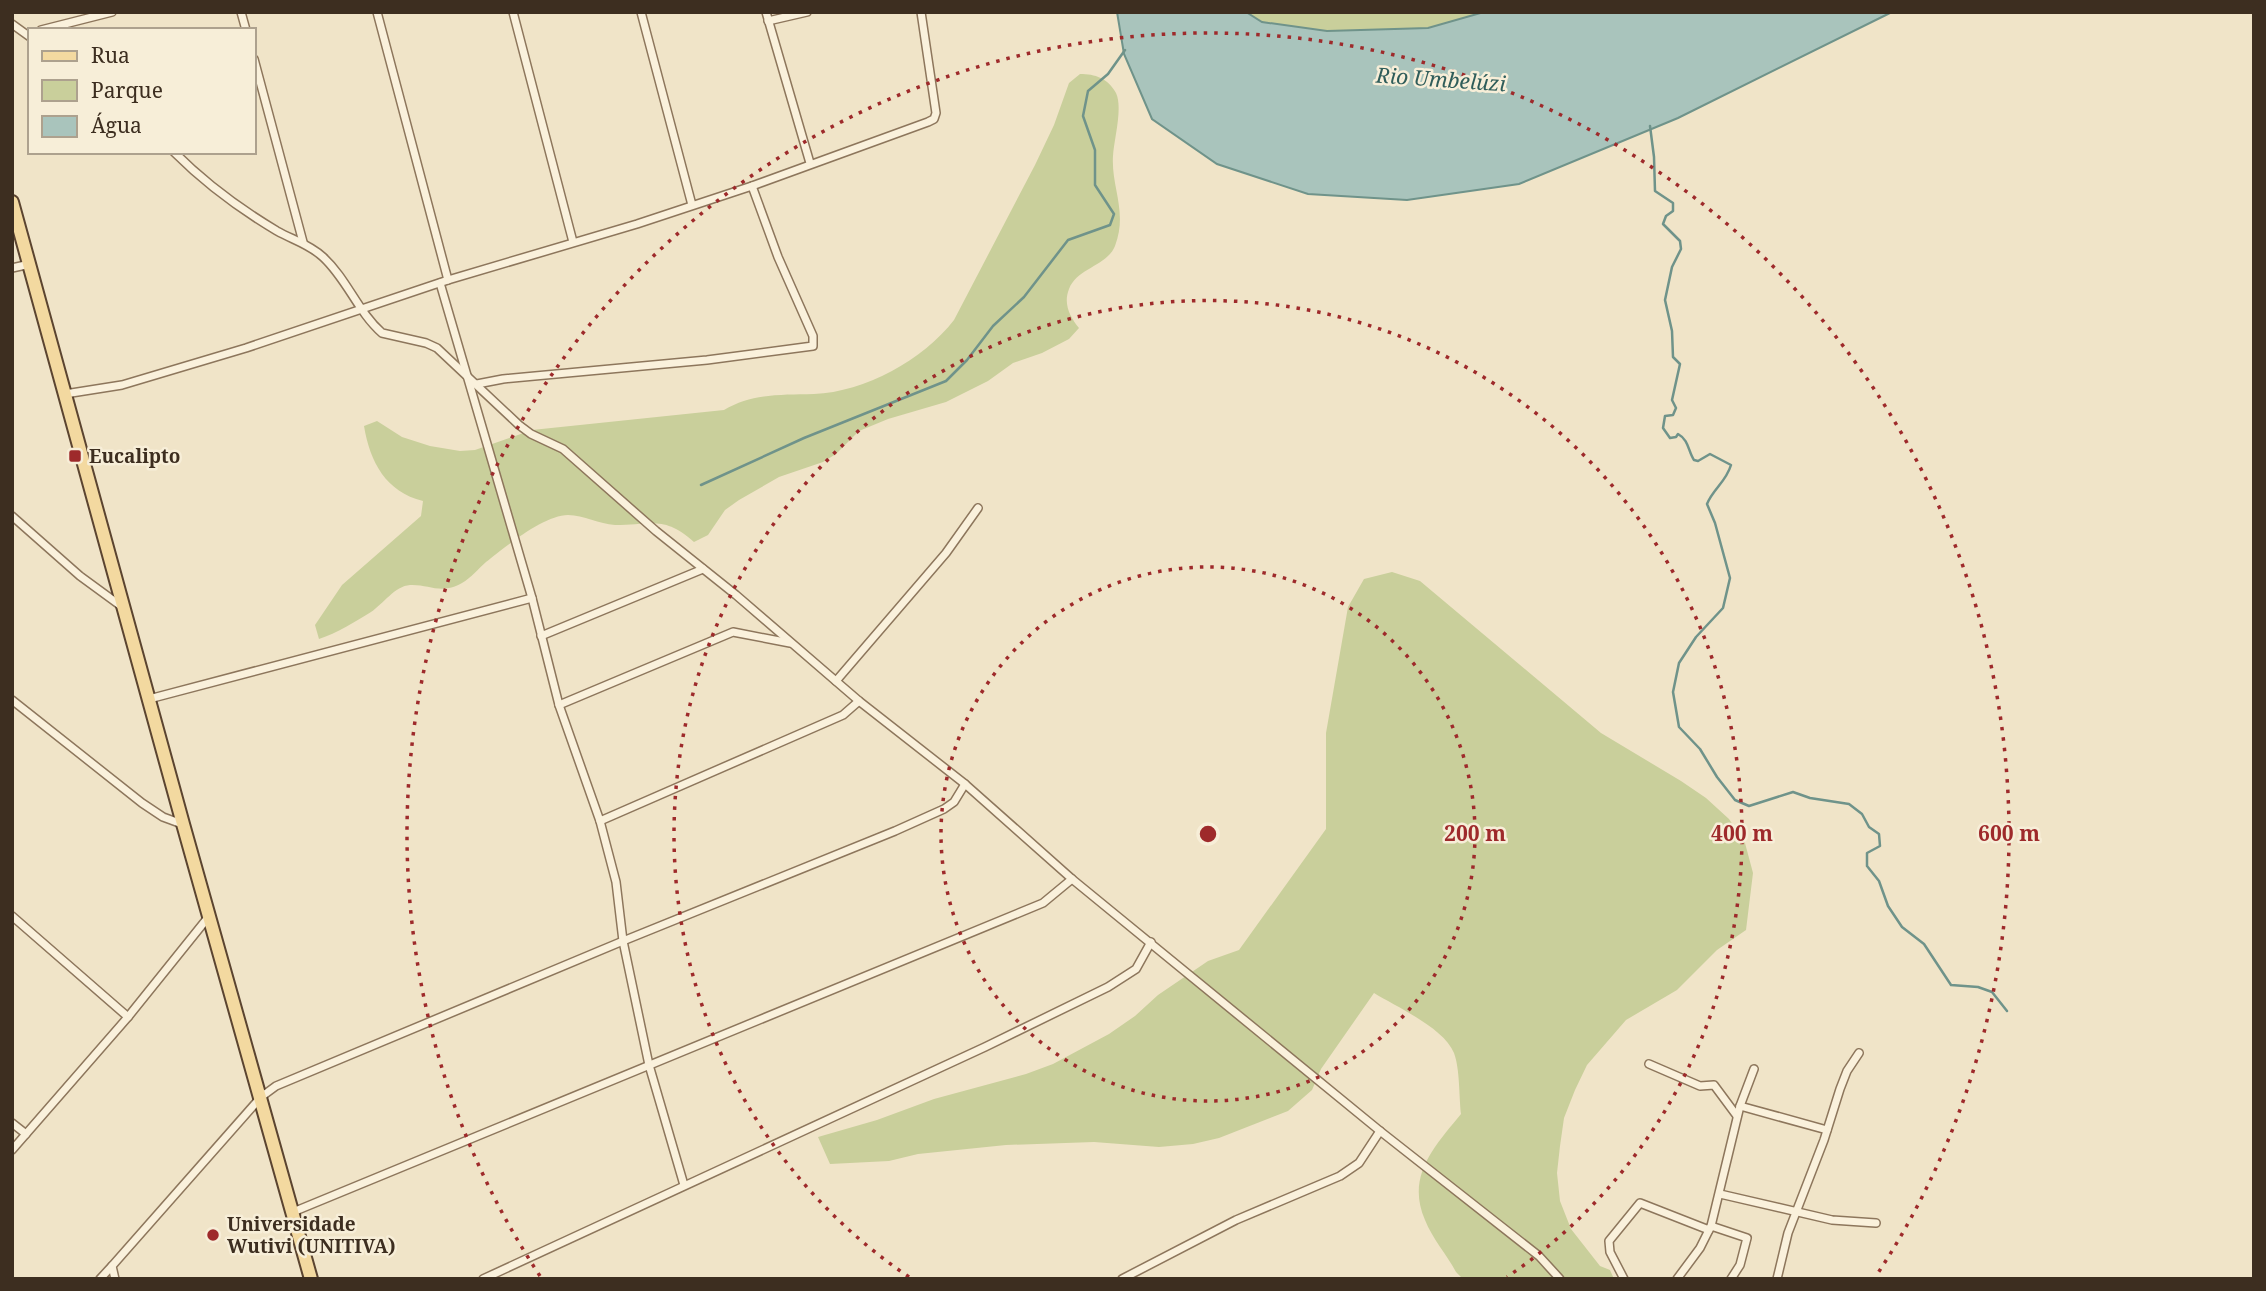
<svg xmlns="http://www.w3.org/2000/svg" width="2266" height="1291" font-family="'Noto Serif',serif">
<style>
.green{fill:#c9cf9b}
.water{fill:#a9c4bc;stroke:#6f938a;stroke-width:2}
.lines{fill:none;stroke-linecap:round;stroke-linejoin:round}
.stream{stroke:#6f938a;stroke-width:2.5}
.street-casing{stroke:#8d765c;stroke-width:10}
.primary-casing{stroke:#5b4430;stroke-width:16}
.street{stroke:#faf1dc;stroke-width:7}
.primary{stroke:#f3d9a0;stroke-width:12}
.ring{fill:none;stroke:#9e2a2b;stroke-width:3.5;stroke-dasharray:3.5 7}
.poi-dot{fill:#9e2a2b;stroke:#f7eed8;stroke-width:2.5}
.labels{text-anchor:middle;dominant-baseline:central;stroke-width:5;stroke-linejoin:round;paint-order:stroke}
.poi-label{font-size:19px;font-weight:bold;fill:#3d2e20;stroke:#f7eed8;text-anchor:start}
.water-label{font-size:21px;font-style:italic;fill:#2f5d5a;stroke:#f7eed8}
.centre{fill:#9e2a2b;stroke:#f7eed8;stroke-width:3.5}
.ring-label{font-size:21px;text-anchor:middle;font-weight:bold;fill:#9e2a2b;stroke:#f7eed8;stroke-width:5;stroke-linejoin:round;paint-order:stroke}
</style>
<rect width="100%" height="100%" fill="#f0e4c8"/>
<g class="green">
<polygon points="1246,12 1484,12 1428,28 1327,31 1262,22"/>
<path d="M 1080,74 C 1095,74 1108,78 1116,93 C 1123,108 1114,139 1113,156 C 1111,187 1128,212 1115,246 C 1107,266 1077,268 1069,289 C 1063,304 1070,317 1079,328 L 1069,339 L 1042,353 L 1013,363 L 988,381 L 946,402 L 888,419 L 859,431 L 836,454 L 823,462 L 779,477 L 739,500 L 725,510 L 708,535 L 694,542 C 664,515 651,525 615,525 C 599,524 584,515 568,515 C 544,515 505,547 486,562 C 478,569 471,578 462,583 C 441,595 429,584 410,585 C 395,586 383,604 371,612 C 355,622 337,633 319,639 L 315,625 L 342,585 L 421,516 L 423,501 C 386,492 370,462 364,426 L 377,421 L 402,437 L 430,446 L 460,451 L 475,450 L 532,430 L 724,410 C 752,393 782,395 814,394 C 865,392 923,360 954,320 L 1035,165 L 1054,125 L 1069,83 Z"/>
<path d="M 1392,572 L 1420,581 L 1601,733 L 1681,781 L 1706,798 L 1729,819 L 1745,843 L 1753,873 L 1746,930 L 1717,950 L 1677,990 L 1626,1020 L 1587,1065 L 1575,1090 L 1564,1118 L 1560,1146 L 1557,1173 L 1560,1201 L 1571,1229 L 1600,1266 L 1610,1270 L 1614,1279 L 1463,1279 L 1456,1272 C 1447,1255 1432,1238 1425,1220 C 1406,1176 1434,1147 1461,1114 C 1459,1097 1460,1069 1454,1053 C 1444,1028 1397,1007 1374,993 L 1321,1069 L 1312,1090 L 1288,1111 L 1219,1138 L 1193,1144 L 1159,1147 L 1094,1142 L 1006,1145 L 918,1154 L 889,1161 L 830,1164 L 818,1137 L 877,1120 L 934,1099 L 1026,1074 L 1053,1064 L 1109,1034 L 1135,1016 L 1158,995 L 1208,961 L 1239,950 L 1326,829 L 1326,733 L 1348,607 L 1364,579 Z"/>
</g>
<polygon class="water" points="1117,12 1246,12 1262,22 1327,31 1428,28 1484,12 1892,12 1678,118 1519,184 1407,200 1308,194 1217,164 1152,119 1124,54"/>
<g class="lines">
<g class="stream">
<path d="M 1650,126 L 1654,157 L 1655,191 L 1673,203 L 1673,211 L 1666,216 L 1663,224 L 1680,241 L 1681,249 L 1672,267 L 1665,300 L 1672,331 L 1673,357 L 1680,364 L 1672,400 L 1676,408 L 1673,415 L 1665,416 L 1663,428 L 1670,438 L 1676,437 L 1678,434 C 1689,440 1688,451 1694,460 L 1698,461 L 1710,454 L 1731,465 C 1726,482 1713,489 1707,504 L 1715,523 L 1730,578 L 1723,608 L 1696,637 L 1679,663 L 1673,692 L 1679,727 L 1700,749 L 1717,777 L 1735,800 L 1749,806 L 1793,792 L 1810,798 L 1849,804 L 1862,814 L 1869,827 L 1879,834 L 1880,846 L 1867,853 L 1867,866 L 1879,881 L 1888,906 L 1902,927 L 1924,944 L 1951,985 L 1978,987 L 1992,992 L 2007,1011"/>
<polyline points="701,485 804,438 946,381 967,360 993,326 1024,297 1068,240 1110,225 1114,214 1095,185 1095,150 1083,116 1088,91 1108,74 1125,50"/>
</g>
<g class="street-casing">
<g id="street">
<polyline points="241,12 246,30"/>
<polyline points="377,12 448,280"/>
<polyline points="513,12 573,242"/>
<polyline points="641,12 692,205"/>
<polyline points="766,12 810,163"/>
<polyline points="768,21 807,12"/>
<polyline points="12,24 30,37"/>
<polyline points="41,30 112,12"/>
<polyline points="254,59 303,242"/>
<path d="M 174,152 C 204,182 240,209 277,231 C 293,240 309,244 323,257 C 347,279 358,312 382,333 L 426,343 L 437,348 L 519,425 L 531,434 L 563,449 L 656,531 L 736,595 L 859,701 L 965,784 L 1072,879 L 1380,1131 L 1539,1256 L 1560,1279"/>
<polyline points="12,268 30,264"/>
<polyline points="440,283 532,598 559,705 600,821 616,882 623,941 649,1065 684,1185"/>
<polyline points="477,384 503,379 707,360 813,346 813,336 778,257 752,186"/>
<polyline points="65,394 122,385 246,348 448,280 637,224 752,186 928,122 934,119 936,113 921,12"/>
<polyline points="12,516 80,576 121,606"/>
<polyline points="541,636 703,569"/>
<polyline points="836,681 946,553 978,508"/>
<polyline points="149,699 532,598"/>
<polyline points="12,700 142,803 163,817 182,824"/>
<polyline points="559,705 733,632 790,643"/>
<polyline points="600,821 843,715 859,701"/>
<polyline points="12,916 128,1017"/>
<polyline points="1649,1064 1700,1086 1714,1085 1737,1116"/>
<polyline points="1740,1106 1827,1130"/>
<polyline points="12,1123 26,1134"/>
<polyline points="12,1150 128,1017 210,915"/>
<polyline points="1720,1194 1832,1220 1876,1223"/>
<polyline points="293,1212 1043,903 1072,879"/>
<polyline points="1711,1226 1747,1238 1740,1265 1731,1279"/>
<polyline points="100,1279 112,1266"/>
<polyline points="115,1279 112,1266 261,1097 276,1086 623,941 895,831 944,809 954,802 965,784"/>
<polyline points="483,1279 985,1047 1108,987 1136,969 1151,942"/>
<polyline points="1122,1279 1236,1220 1340,1176 1359,1163 1380,1131"/>
<polyline points="1624,1279 1610,1252 1609,1241 1640,1203 1709,1230"/>
<polyline points="1677,1279 1700,1248 1711,1226 1740,1106 1754,1069"/>
<polyline points="1777,1279 1788,1233 1824,1140 1840,1089 1847,1071 1859,1053"/>
</g>
</g>
<g class="primary-casing">
<polyline id="primary" points="12,202 183,824 311,1279"/>
</g>
<use href="#street" class="street"/>
<use href="#primary" class="primary"/>
</g>
<g class="ring">
<circle cx="1208" cy="834" r="267"/>
<path d="M909 1277A534 534 0 1 1 1507 1277"/>
<path d="M540 1276A801 801 0 1 1 1876 1276"/>
</g>
<g class="poi-dot">
<rect x="68" y="449" width="14" height="14" rx="3.5"/>
<circle cx="213" cy="1235" r="7"/>
</g>
<g class="labels">
<g class="poi-label">
<text x="89" y="456">Eucalipto</text>
<text x="227" y="1224">Universidade<tspan x="227" dy="22">Wutivi (UNITIVA)</tspan></text>
</g>
<g class="water-label">
<text transform="translate(1441 79) rotate(4)">Rio Umbelúzi</text>
</g>
</g>
<circle cx="1208" cy="834" r="10" class="centre"/>
<g class="ring-label">
<text x="1475" y="841">200 m</text>
<text x="1742" y="841">400 m</text>
<text x="2009" y="841">600 m</text>
</g>
<rect width="2266" height="1291" fill="none" stroke="#3d2e20" stroke-width="28"/>
<rect x="28" y="28" width="228" height="126" fill="#f7eed8" stroke="#ada18e" stroke-width="2"/>
<rect x="42" y="51" width="35" height="10" fill="#f3d9a0" stroke="#ada18e" stroke-width="2"/>
<text x="91" y="63" font-size="21" fill="#3d2e20">Rua</text>
<rect x="42" y="80" width="35" height="21" fill="#c9cf9b" stroke="#ada18e" stroke-width="2"/>
<text x="91" y="98" font-size="21" fill="#3d2e20">Parque</text>
<rect x="42" y="116" width="35" height="21" fill="#a9c4bc" stroke="#ada18e" stroke-width="2"/>
<text x="91" y="133" font-size="21" fill="#3d2e20">Água</text>
</svg>
